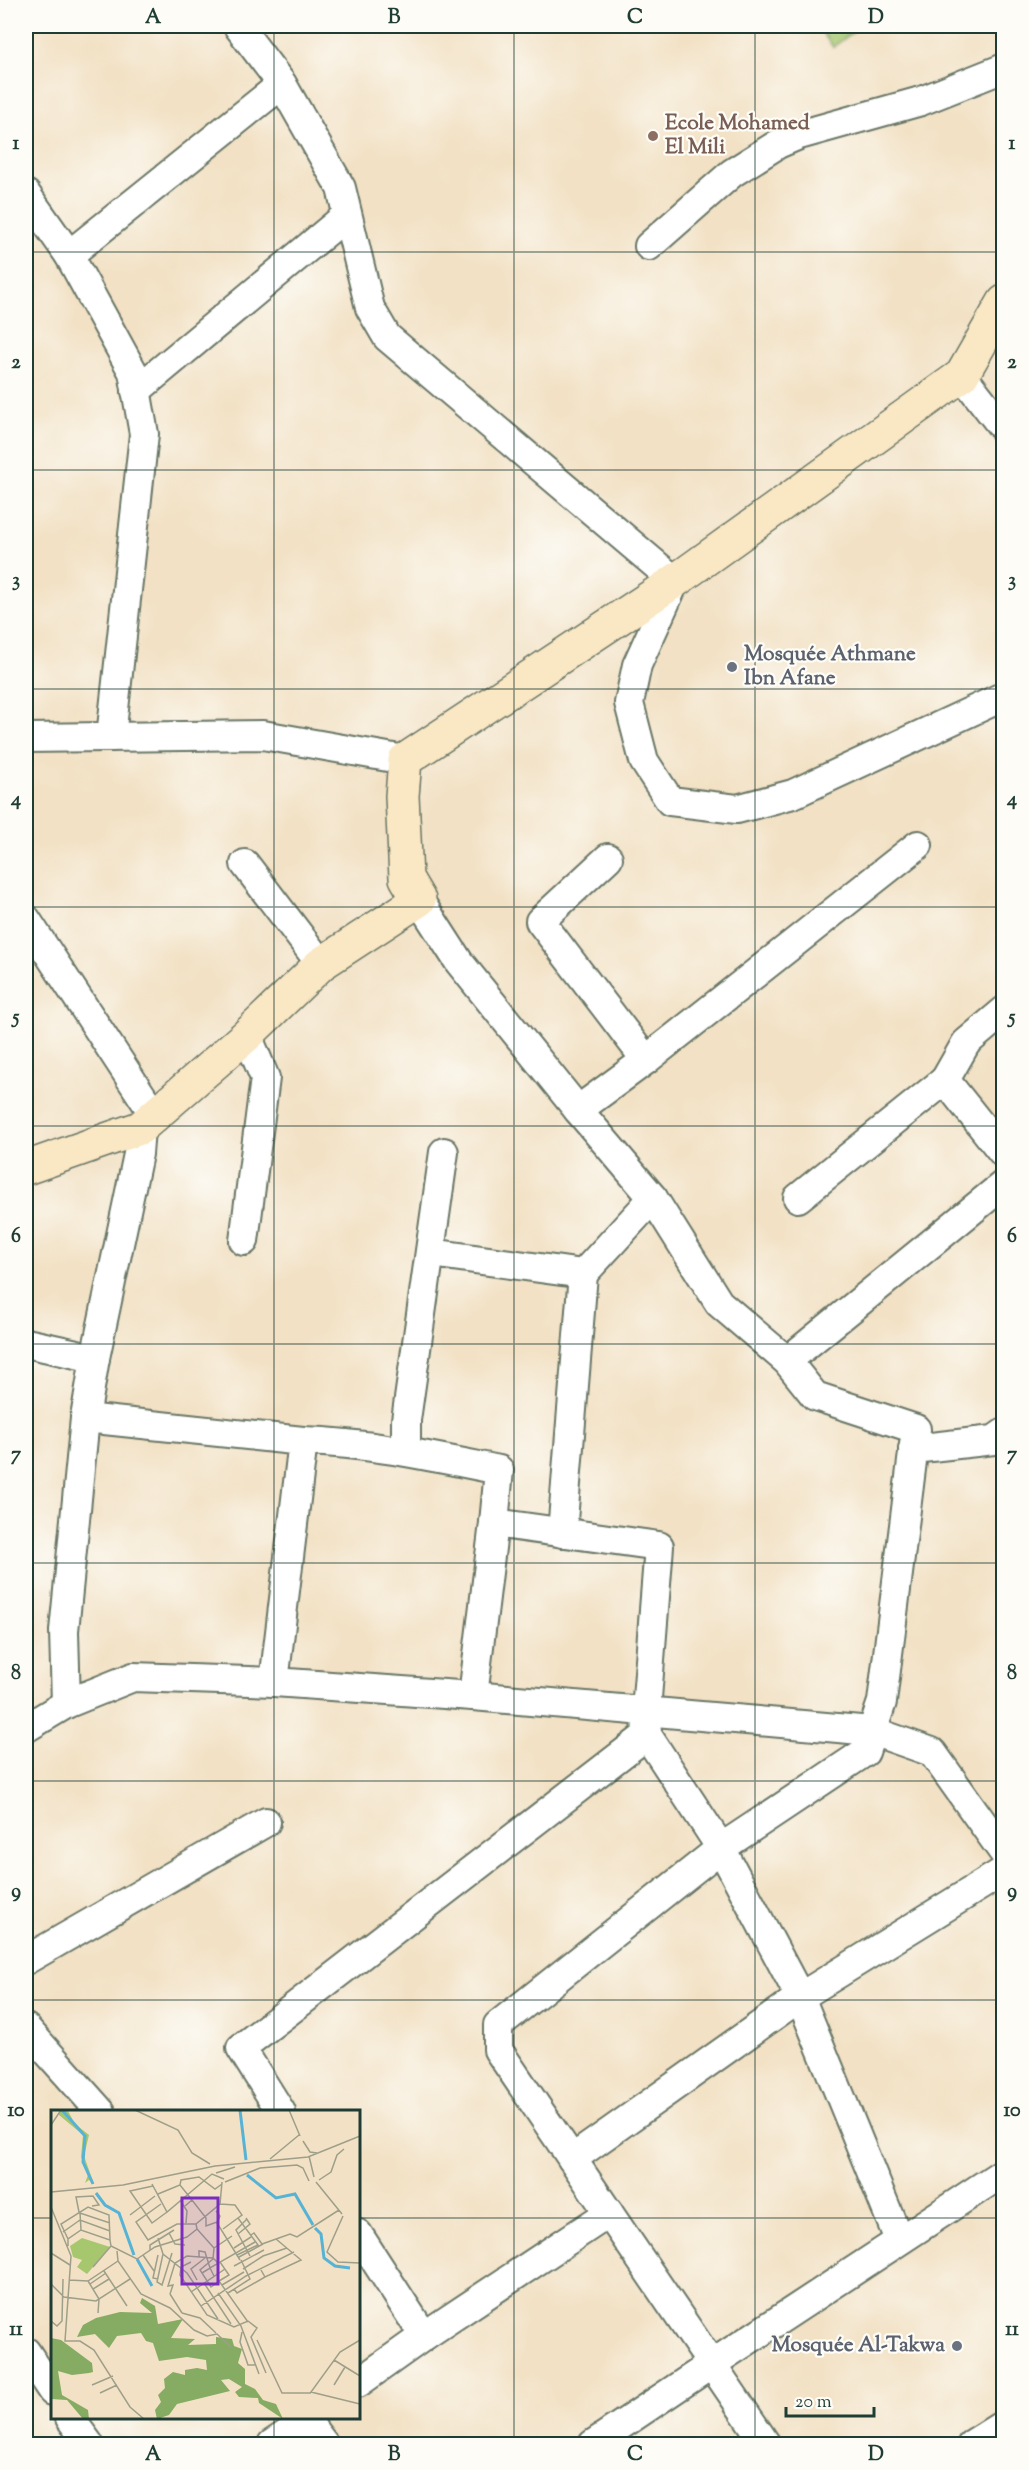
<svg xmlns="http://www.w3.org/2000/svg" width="1029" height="2470" font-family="'Sorts Mill Goudy',serif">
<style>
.green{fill:#a7c76f;stroke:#638252;stroke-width:1.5}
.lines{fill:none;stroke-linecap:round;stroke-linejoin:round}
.street-casing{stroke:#697666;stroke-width:32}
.secondary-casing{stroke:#697666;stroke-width:36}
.street{stroke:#fff;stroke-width:28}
.secondary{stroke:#fae7c3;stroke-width:33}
.grid{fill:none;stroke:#1f3d34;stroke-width:1.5;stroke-opacity:0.55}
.education-dot{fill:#8d6e63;stroke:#fdfcf7;stroke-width:2}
.worship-dot{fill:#6b7280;stroke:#fdfcf7;stroke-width:2}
.labels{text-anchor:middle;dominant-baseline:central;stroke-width:4.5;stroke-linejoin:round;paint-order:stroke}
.education-label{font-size:21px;font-weight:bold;fill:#785e54;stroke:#fdfcf7;text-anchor:start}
.worship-label{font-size:21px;font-weight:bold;fill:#5b616d;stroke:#fdfcf7;text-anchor:start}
.inset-river{fill:none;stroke:#57b3d5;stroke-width:3}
.inset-road{fill:none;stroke:#9e9f8a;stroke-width:1.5}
.view{fill:#7b2cbf;fill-opacity:0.15;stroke:#7b2cbf;stroke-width:3}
.inset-edge{fill:none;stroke:#1f3d34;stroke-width:3}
.neatline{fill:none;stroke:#1f3d34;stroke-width:2}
.grid-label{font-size:20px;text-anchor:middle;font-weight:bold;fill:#1f3d34}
</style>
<rect width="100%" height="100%" fill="#fdfcf7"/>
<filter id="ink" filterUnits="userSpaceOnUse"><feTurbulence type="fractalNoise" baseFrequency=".0167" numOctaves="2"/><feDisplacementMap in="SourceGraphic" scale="12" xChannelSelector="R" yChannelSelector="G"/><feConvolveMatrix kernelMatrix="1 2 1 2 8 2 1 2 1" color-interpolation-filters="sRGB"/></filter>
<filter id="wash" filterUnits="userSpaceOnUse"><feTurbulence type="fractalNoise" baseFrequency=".008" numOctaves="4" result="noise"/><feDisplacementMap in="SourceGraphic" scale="24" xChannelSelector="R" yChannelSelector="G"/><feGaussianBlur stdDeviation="1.35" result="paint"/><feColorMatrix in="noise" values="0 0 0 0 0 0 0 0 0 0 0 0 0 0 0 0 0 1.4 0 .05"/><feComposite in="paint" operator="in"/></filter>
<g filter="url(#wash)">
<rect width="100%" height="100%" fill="#f2e1c4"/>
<polygon class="green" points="817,26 861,26 833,47"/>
</g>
<g filter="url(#ink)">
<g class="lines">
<g class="street-casing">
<g id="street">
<polyline points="238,26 282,84"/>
<polyline points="26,194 69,255 133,372 144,434 111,737"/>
<polyline points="649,246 732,173 778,144 799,135 921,101 1004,68"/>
<polyline points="69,255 282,84 341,188 370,308 387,337 675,581 637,665 629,703 644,761 670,801 737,809 793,794 1000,698"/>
<polyline points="962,375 1004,429"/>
<polyline points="136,391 347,215"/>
<polyline points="26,738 263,735 405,760"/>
<polyline points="608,858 540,921 646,1060"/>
<polyline points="245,864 321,964"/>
<polyline points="419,900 459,962 578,1110 653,1198 719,1303 787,1361 815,1396 916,1429 882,1702 865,1752 721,1848 498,2025 498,2050 766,2444"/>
<polyline points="26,919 155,1116"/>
<polyline points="945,1080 966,1043 1004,1011"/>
<polyline points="578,1110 646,1060 918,845"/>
<polyline points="798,1198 945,1080 1004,1154"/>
<polyline points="244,1241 265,1078 247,1035"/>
<polyline points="431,1253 583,1274 653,1198"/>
<polyline points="26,1343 95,1358"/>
<polyline points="787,1361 1004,1184"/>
<polyline points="85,1418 303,1441 274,1682"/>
<path d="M 303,1441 C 370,1443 434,1457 499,1470 L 494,1523"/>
<polyline points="913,1449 994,1440 1004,1433"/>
<polyline points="406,1451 406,1420 444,1152"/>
<polyline points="562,1533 583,1274"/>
<polyline points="473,1696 494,1523 659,1546 646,1711 647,1735 721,1848 800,1997 1004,1871"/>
<polyline points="66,1704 64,1631 85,1418 95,1358 138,1154 140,1128"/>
<polyline points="26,1728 66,1704 133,1677 274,1682 473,1696 872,1731 932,1752 1004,1853"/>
<polyline points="26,1960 266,1822"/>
<polyline points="26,2028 101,2112"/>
<polyline points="281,2112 241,2048 647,1735"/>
<polyline points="572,2159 800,1997 899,2240"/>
<polyline points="358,2234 424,2336"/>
<polyline points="26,2352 52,2391"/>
<polyline points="358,2383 424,2336 609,2213"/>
<polyline points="70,2418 89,2444"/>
<polyline points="304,2418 324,2444"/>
<polyline points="272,2444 311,2418"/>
<polyline points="593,2444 712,2364 1004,2172"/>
<polyline points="972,2444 1004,2424"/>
</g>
</g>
<g class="secondary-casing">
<polyline id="secondary" points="26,1168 140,1128 247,1035 321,964 419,900 406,878 402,796 405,760 675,581 962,375 1004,302"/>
</g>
<use href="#street" class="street"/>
<use href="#secondary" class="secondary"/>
</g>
</g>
<path class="grid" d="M 274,26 L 274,2112M 514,26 L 514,2444M 755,26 L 755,2444M 26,252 L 1004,252M 26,470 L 1004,470M 26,689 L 1004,689M 26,907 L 1004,907M 26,1126 L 1004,1126M 26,1344 L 1004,1344M 26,1563 L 1004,1563M 26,1781 L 1004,1781M 26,2000 L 1004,2000M 26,2218 L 52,2218M 358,2218 L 1004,2218M 274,2418 L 274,2444"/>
<circle class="education-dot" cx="653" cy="136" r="6"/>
<g class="worship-dot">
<circle cx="732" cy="667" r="6"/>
<circle cx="957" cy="2346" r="6"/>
</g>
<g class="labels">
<g class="education-label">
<text x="665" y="124">Ecole Mohamed<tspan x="665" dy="24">El Mili</tspan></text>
</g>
<g class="worship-label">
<text x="744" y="655">Mosquée Athmane<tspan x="744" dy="24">Ibn Afane</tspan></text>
<text x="945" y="2346" text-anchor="end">Mosquée Al-Takwa</text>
</g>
</g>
<g transform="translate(51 2110)">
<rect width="309" height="309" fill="#f2e1c4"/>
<path d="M 8,0 L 17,1 L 24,14 L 38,25 L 33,46 L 43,74 L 38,70 L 34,73 L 37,65 L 30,47 L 32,25 L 8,5 ZM 31,128 L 59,137 L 36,164 L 26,157 L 31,150 L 22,147 L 19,136 Z" fill="#a7c76f"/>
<path d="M 91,188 L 104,196 L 107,214 L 132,209 L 120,228 L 144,229 L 137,235 L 165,234 L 165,227 L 181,229 L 183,236 L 191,239 L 187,253 L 194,259 L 194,274 L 204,279 L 212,290 L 225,294 L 232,309 L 208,293 L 207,288 L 188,287 L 184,282 L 191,277 L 178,269 L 170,270 L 179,281 L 126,294 L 118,305 L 106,309 L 104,300 L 110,292 L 107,285 L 114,278 L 113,269 L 122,262 L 134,265 L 134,260 L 146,258 L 156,260 L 155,250 L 136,247 L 108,251 L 102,233 L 95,231 L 90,223 L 66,226 L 58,238 L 44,224 L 26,227 L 32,215 L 45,208 L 69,202 L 101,203 L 89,193 ZM 0,228 L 10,230 L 41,253 L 42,262 L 38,263 L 21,265 L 7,261 L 11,285 L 37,300 L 38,309 L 32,309 L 16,290 L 0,289 Z" fill="#85ac62"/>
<path class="inset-river" d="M 11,0 L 34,26 L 32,52 L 42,74M 189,0 L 195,50M 196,65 L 225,88 L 244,84 L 262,115M 45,83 L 54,95 L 68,103 L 83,145M 264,118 L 270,124 L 273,148 L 284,156 L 299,158M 86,149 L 101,176"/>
<path class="inset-road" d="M 84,0 L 127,20 L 141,43 L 159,54M 238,0 L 249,26M 0,15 L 10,0M 252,31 L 259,42 L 266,43M 258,46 L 263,67M 219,49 L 248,25M 165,63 L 184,57M 268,70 L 280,62 L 286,45 L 293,39M 174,72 L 209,58 L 246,55 L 252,58 L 258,71M 265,72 L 291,104M 101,74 L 116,102 L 161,64 L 173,69M 129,75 L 141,90M 102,76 L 79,81 L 101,113 L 116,102M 0,82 L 72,75 L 164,56 L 257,47 L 309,26M 107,84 L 129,75 L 130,70 L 148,67 L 164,79 L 171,74M 129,90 L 136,101 L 135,113M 110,94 L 85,112 L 97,130 L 126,114 L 145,114M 169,94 L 184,95 L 191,105 L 187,108M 134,96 L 141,90 L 155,108 L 155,116 L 166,112M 0,97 L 20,146 L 14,231 L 29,231 L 43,240 L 79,297 L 93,309M 165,101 L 169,106 L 166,113 L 189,150M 28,102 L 25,87 L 42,86 L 48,95 L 41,96M 79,105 L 104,86M 292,106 L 276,142 L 287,152 L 309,153M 196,109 L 185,120 L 199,146M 146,119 L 163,138 L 162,149 L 149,160 L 160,177 L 168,171 L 197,212M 172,119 L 187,108 L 207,135 L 186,145M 30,120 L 29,103 L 59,113M 12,122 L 29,110 L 59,121M 118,123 L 124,134 L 134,135M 187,124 L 199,114 L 195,108M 200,125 L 203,123 L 211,134 L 239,124 L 246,127 L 288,100M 107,128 L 112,144 L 136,163 L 167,209M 17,129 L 10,114 L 37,97 L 58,105 L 59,130M 17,136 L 17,129 L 30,120 L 59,130 L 60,136 L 86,149 L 104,137 L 136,127 L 146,119 L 145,114 L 169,94 L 171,72M 163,138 L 181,126M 183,138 L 200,127M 99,140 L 99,135 L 123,120M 66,141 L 67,151 L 90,184 L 119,198 L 143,220 L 156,226 L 166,224 L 180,237M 0,143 L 19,155M 112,144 L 106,172 L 111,175 L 121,143M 92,145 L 103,161M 107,145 L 102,168 L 107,169M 148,147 L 148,141 L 154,142 L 159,158 L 204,132M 188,147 L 212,134M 140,152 L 130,157 L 129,165 L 156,205 L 183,217 L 197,211 L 206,218 L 200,227 L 215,263M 183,156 L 213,140M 42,157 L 60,136M 192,159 L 212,146 L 236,138M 210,160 L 214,167 L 250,150 L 225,129M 53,161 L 76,196M 151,163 L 159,158 L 163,166M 18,170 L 37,171 L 67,151M 146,170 L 140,159 L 154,148M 37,171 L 48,189 L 47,203M 168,171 L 178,165 L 169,152M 153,173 L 180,214M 0,174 L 13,187 L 45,191 L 79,169M 39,174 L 55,163M 171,175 L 193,162M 42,179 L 58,169M 183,179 L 186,183 L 214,167M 140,182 L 174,159M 167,183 L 190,216 L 208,264M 177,183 L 199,169 L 190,150M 119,184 L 122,175 L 117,176 L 124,153 L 136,146 L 162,148 L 167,153M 119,184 L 131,203M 150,196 L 195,166 L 243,142M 131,203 L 149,208 L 165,223M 0,211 L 6,216 L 11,211 L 12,169M 191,222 L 189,232 L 197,255 L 204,255M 206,230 L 231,283 L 260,283M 309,230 L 289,242 L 260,282 L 309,294M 283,250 L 309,266M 41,275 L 62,266M 283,275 L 294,257M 49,283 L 66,275"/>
<path class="view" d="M 131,88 L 167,88 L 167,174 L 131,174 Z"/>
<rect width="309" height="309" class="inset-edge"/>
</g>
<rect width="1029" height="2470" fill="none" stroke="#fdfcf7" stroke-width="66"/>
<path d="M786 2407v9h88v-9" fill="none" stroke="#1f3d34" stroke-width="3"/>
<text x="795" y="2407" font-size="18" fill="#1f3d34" stroke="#fdfcf7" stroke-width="4.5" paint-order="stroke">20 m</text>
<rect x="33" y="33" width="963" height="2404" class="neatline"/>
<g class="grid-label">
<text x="153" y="23">A</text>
<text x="394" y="23">B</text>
<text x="635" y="23">C</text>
<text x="876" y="23">D</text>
<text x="16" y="149">1</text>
<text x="1012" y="149">1</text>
<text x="16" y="368">2</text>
<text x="1012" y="368">2</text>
<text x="16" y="586">3</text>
<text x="1012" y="586">3</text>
<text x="16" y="805">4</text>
<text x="1012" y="805">4</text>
<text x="16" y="1023">5</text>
<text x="1012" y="1023">5</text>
<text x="16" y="1242">6</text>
<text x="1012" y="1242">6</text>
<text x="16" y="1460">7</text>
<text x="1012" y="1460">7</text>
<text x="16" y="1679">8</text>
<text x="1012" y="1679">8</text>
<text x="16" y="1897">9</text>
<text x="1012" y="1897">9</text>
<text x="16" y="2116">10</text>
<text x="1012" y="2116">10</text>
<text x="16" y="2335">11</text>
<text x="1012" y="2335">11</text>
<text x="153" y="2460">A</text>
<text x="394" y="2460">B</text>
<text x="635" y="2460">C</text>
<text x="876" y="2460">D</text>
</g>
</svg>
